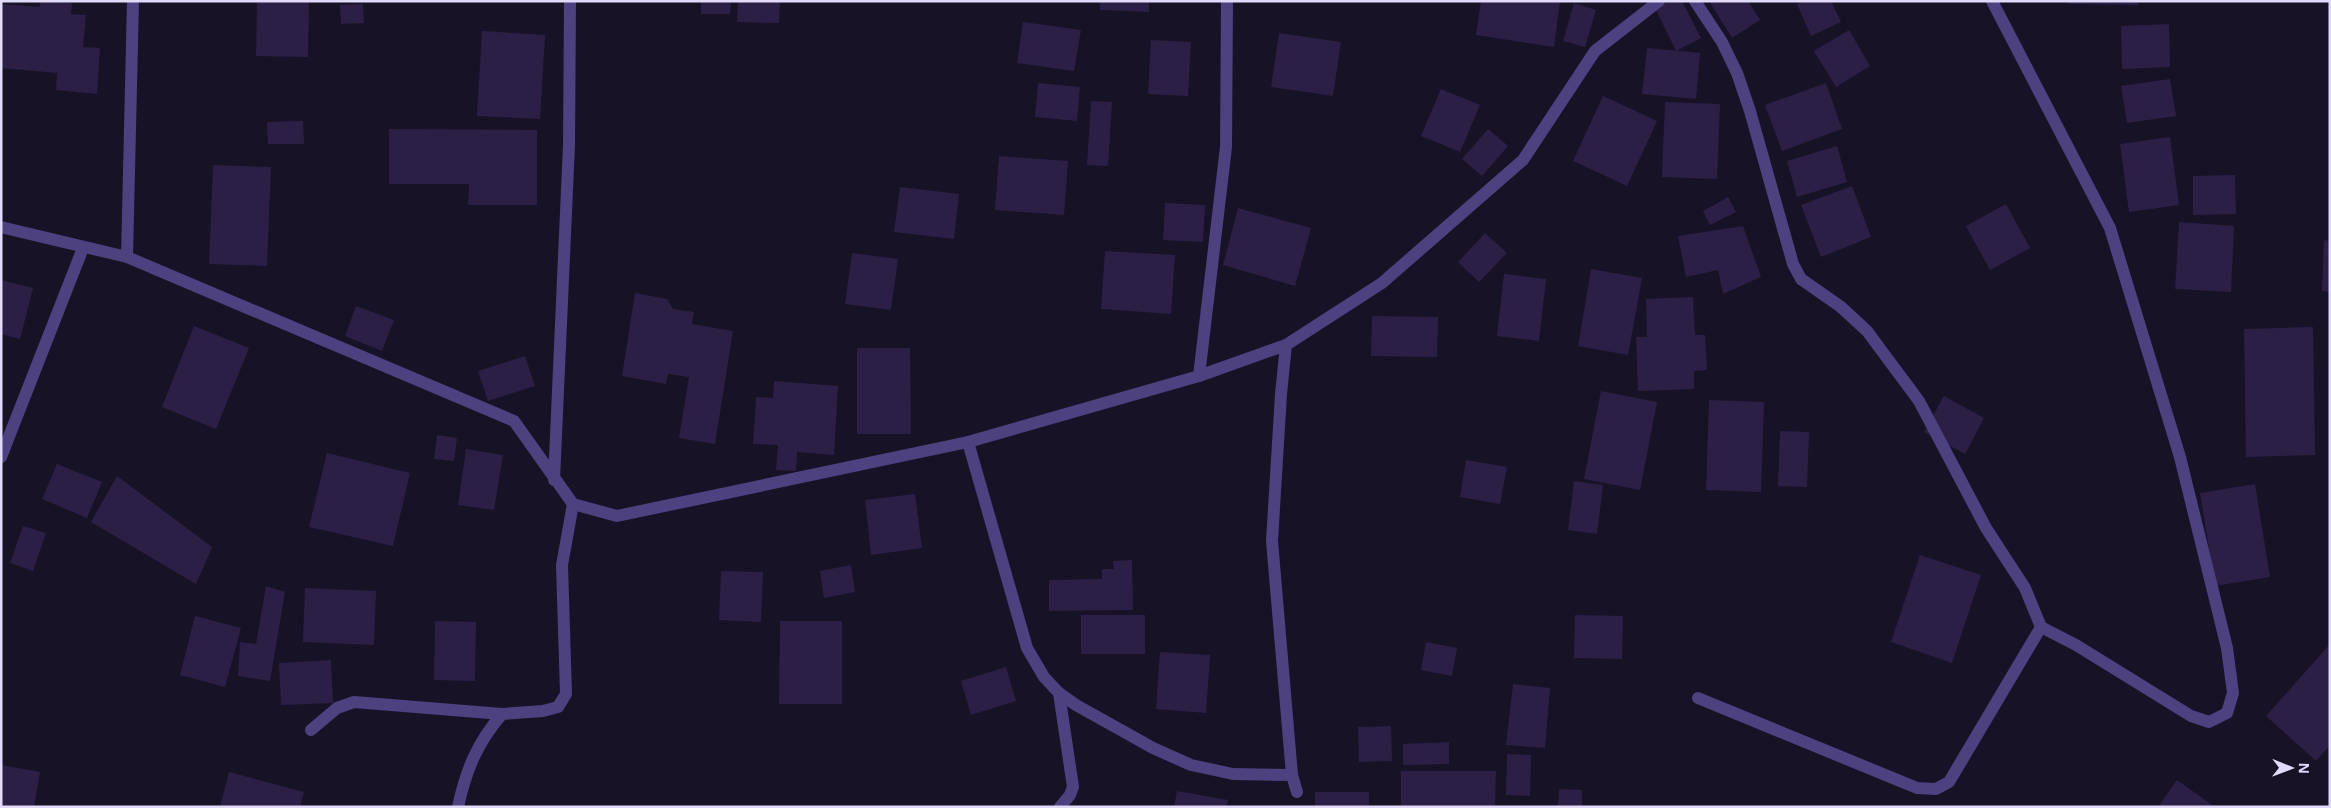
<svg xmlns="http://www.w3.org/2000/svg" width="2331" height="808" font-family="'Noto Sans',sans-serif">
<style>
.building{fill:#2c1f45}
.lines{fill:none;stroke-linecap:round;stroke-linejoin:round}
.minor{stroke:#4d4180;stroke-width:12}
</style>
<rect width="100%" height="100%" fill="#181226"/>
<g class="building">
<polygon points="40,1 72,3 71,14 86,15 83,47 100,48 97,94 56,90 57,73 1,68 1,4 40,7"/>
<polygon points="257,1 309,1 308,57 256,56"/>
<polygon points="701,1 731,1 730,14 701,14"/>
<polygon points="738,1 780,1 779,23 737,22"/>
<polygon points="1100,1 1149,1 1149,12 1100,10"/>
<polygon points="1481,1 1560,1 1554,47 1476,35"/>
<polygon points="1668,1 1682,1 1701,38 1676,51 1655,8"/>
<polygon points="1709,1 1748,1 1760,20 1732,38"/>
<polygon points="1802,1 1831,1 1841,22 1811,36 1797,4"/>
<polygon points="2068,1 2138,1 2138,5 2068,4"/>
<polygon points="1574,3 1596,10 1585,47 1563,41"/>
<polygon points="363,4 364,23 341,24 340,5"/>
<polygon points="1023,22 1081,30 1074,71 1017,63"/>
<polygon points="2169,24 2170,67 2122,69 2121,26"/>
<polygon points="1849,30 1870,66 1836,87 1814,51"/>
<polygon points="482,31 545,35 540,119 477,116"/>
<polygon points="1279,33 1341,42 1333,96 1271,87"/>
<polygon points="1151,40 1191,42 1188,96 1148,94"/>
<polygon points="1647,48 1700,53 1696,99 1642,94"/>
<polygon points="2170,79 2176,116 2127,123 2121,86"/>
<polygon points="1038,83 1080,87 1077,121 1035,117"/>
<polygon points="1826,83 1842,129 1782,151 1765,105"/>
<polygon points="1441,89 1480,105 1460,152 1421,136"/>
<polygon points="1603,96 1657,121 1627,186 1573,161"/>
<polygon points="1091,101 1112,102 1108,166 1087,165"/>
<polygon points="1665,102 1720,104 1717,179 1662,177"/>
<polygon points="303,121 304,144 268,144 267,122"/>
<polygon points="389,129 537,130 537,205 468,205 469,184 389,184"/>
<polygon points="1488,129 1508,146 1482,176 1462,159"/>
<polygon points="2170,137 2179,205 2129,212 2120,144"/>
<polygon points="1837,146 1847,182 1797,197 1787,161"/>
<polygon points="999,156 1068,161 1064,215 995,210"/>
<polygon points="213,165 271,167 267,266 209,264"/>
<polygon points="2235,175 2236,214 2193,215 2193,176"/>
<polygon points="1852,186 1871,237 1821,257 1801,205"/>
<polygon points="900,187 959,194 954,239 894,232"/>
<polygon points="1728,197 1736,212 1710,225 1703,211"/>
<polygon points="1165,203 1205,205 1203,242 1163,240"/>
<polygon points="2006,204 2030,248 1990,270 1966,226"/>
<polygon points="1238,208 1311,228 1295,286 1223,265"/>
<polygon points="2179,222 2234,226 2231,292 2175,289"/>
<polygon points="1743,226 1761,277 1723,294 1718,270 1686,277 1678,236"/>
<polygon points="1485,233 1507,253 1479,282 1458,262"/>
<polygon points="2324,240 2330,241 2330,292 2322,291"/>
<polygon points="1105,251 1175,255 1171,314 1101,309"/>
<polygon points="852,253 898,259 891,310 845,304"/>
<polygon points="1591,269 1642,278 1628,355 1578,346"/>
<polygon points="1504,274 1546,279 1539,341 1497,336"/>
<polygon points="1,280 33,288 20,339 1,334"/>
<polygon points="635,293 667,299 673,309 694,312 692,324 733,331 715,444 679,438 689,377 668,374 666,384 622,376"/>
<polygon points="1693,297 1695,335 1705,335 1707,370 1694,371 1694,389 1638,391 1636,337 1647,337 1646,299"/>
<polygon points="356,306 394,320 382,351 345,336"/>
<polygon points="1372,316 1438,317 1437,357 1371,356"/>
<polygon points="194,326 249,348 216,429 162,407"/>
<polygon points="2313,327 2315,455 2246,457 2244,329"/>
<polygon points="857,348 910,348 911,434 857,434"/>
<polygon points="525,356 535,386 488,401 478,371"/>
<polygon points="774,381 838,386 834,455 797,452 796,471 776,470 778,445 753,444 756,397 773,398"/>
<polygon points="1601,391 1657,402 1640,490 1584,479"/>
<polygon points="1944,396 1984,418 1965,454 1924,432"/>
<polygon points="1709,400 1764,402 1761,492 1706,490"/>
<polygon points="1780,431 1809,432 1807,487 1778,486"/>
<polygon points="437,435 457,438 454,461 434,459"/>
<polygon points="466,449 503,455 494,510 458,505"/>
<polygon points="327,453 410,473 393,546 309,527"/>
<polygon points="1466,460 1507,467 1500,504 1460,497"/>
<polygon points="57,464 102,482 87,518 42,499"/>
<polygon points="117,476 212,547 196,584 91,522"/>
<polygon points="1574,481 1603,485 1597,534 1568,530"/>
<polygon points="2255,484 2270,577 2215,586 2200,493"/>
<polygon points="915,494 922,548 871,555 865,500"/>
<polygon points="23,526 46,533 33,571 10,563"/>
<polygon points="1920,555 1981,575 1952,663 1891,642"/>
<polygon points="1132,560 1133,610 1049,611 1049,580 1102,579 1102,569 1114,569 1113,561"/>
<polygon points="851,565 855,592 824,598 820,571"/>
<polygon points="721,571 763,572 761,622 719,620"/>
<polygon points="266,586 285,592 270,681 238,676 240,642 256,644"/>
<polygon points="305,588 376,591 374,645 303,642"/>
<rect x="1081" y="615" width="64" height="39"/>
<polygon points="1575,615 1623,616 1622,659 1574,658"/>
<polygon points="195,616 241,628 225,687 180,675"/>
<polygon points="435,621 476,622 475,681 434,680"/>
<polygon points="780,621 842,621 842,704 779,704"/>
<polygon points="1426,642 1457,648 1452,676 1421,670"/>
<polygon points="2330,644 2330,745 2316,761 2266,716"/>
<polygon points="1160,652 1210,655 1206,713 1156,709"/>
<polygon points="331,660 333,703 281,705 279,663"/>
<polygon points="1006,667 1016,701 971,715 961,681"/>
<polygon points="1513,684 1550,688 1545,748 1506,745"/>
<polygon points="1391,726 1392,761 1359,762 1358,727"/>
<polygon points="1449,742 1449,764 1403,765 1403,744"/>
<polygon points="1507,754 1531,755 1530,796 1506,795"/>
<polygon points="1,765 40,772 34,807 1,807"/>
<polygon points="1401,771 1496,771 1495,807 1401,807"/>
<polygon points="229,772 304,792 300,807 220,807"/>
<polygon points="2177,780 2215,807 2158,807"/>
<polygon points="1559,789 1582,790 1582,807 1558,807"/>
<polygon points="1177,791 1228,800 1226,807 1174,807"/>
<rect x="1315" y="792" width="54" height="15"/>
</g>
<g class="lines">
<g class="minor">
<polyline points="1695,1 1722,42 1737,73 1750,111 1793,264 1801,279 1841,307 1867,331 1919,401 1986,528 2025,588 2041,627 2076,645 2191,716 2209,722 2227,713 2233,693 2227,648 2180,457 2110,228 1992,1"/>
<polyline points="1,227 127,257 514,421 573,504 617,516 968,442 1199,376 1286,345 1382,283 1523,160 1595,51 1659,1"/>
<polyline points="127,257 133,1"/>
<polyline points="1286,345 1281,394 1272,541 1292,775 1297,792"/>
<polyline points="1199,376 1226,147 1227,1"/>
<polyline points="968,442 1027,648 1044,677 1059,693 1076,705 1153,748 1191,765 1233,774 1292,775"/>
<polyline points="1,457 83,248"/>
<polyline points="554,480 569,145 570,1"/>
<polyline points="1059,693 1073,787 1070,795 1060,807"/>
<polyline points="1698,698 1917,788 1936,789 1949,782 2041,627"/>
<polyline points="311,730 337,708 354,702 502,714"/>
<path d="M 458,807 C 466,770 477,743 502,714 L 543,711 L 558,707 L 566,694 L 562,565 L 573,504"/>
</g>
</g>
<rect width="2331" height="808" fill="none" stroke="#e2dafb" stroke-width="5"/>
<g transform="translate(2291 768) rotate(91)" stroke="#181226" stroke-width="4" paint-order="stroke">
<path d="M0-4L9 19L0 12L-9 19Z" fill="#e2dafb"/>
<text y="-8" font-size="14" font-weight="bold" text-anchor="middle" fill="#e2dafb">N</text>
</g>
</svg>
